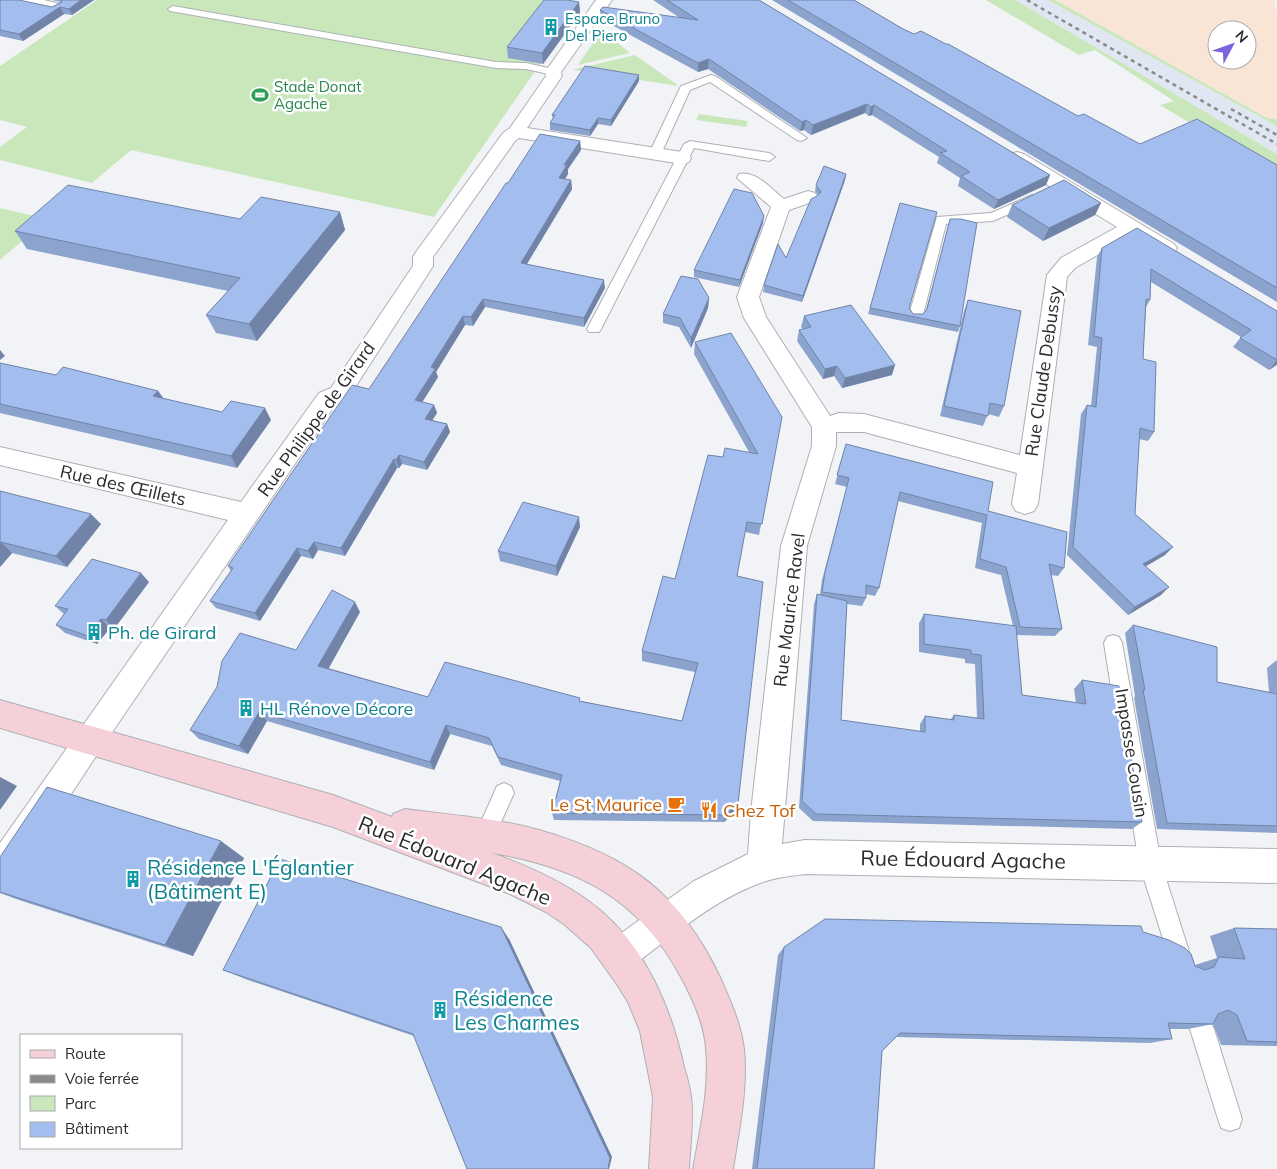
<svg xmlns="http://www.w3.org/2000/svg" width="1277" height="1169" font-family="Mulish,sans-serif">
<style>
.built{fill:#e1e7f2}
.industrial{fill:#f9e5d6;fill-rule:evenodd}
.green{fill:#cae7bc}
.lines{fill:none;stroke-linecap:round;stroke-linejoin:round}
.lane-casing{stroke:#aeb0b4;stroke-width:2}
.street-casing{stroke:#aeb0b4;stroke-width:2}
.secondary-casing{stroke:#aeb0b4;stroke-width:2}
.lane{fill:#fff;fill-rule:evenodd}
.street{fill:#fff;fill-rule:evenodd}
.secondary{fill:#f5d0d9;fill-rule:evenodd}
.rail{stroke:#888a8c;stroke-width:2.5;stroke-dasharray:4 4;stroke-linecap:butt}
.wall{fill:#8ba3cd;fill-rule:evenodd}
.shaded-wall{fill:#7184a7}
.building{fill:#a2bdee;stroke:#7184a7}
.labels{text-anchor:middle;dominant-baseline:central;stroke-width:5;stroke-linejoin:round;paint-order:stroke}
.far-culture-label{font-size:15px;fill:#0d838f;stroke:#fff;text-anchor:start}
.far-leisure-label{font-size:15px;fill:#27864d;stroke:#fff;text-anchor:start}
.street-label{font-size:18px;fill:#2a2b2c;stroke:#fff}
.culture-label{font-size:18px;fill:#0d838f;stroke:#fff;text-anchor:start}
.food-label{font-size:18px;fill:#c56008;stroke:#fff;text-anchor:end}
.near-street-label{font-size:21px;fill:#2a2b2c;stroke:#fff}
.near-culture-label{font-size:21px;fill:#0d838f;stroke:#fff;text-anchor:start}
</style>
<rect width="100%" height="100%" fill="#f1f3f7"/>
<polygon class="built" points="1015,0 1048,0 1277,126 1277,154"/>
<path class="industrial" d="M 1055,0 L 1274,0 L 1277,15 L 1277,119 L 1267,118 ZM 1217,30 L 1247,30 L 1247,60 L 1217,60 Z"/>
<g class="green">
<polygon points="97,0 569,0 564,7 576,9 540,64 434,217 131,150 92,183 0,160 0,147 27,127 0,120 0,66"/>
<polygon points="986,0 1015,0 1277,154 1277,175 1160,105 1174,101 1095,50 1079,55"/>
<polygon points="1048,0 1055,0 1267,118 1277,119 1277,126"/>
<polygon points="602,30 630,53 578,65"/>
<polygon points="635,55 679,86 574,70 575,69"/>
<polygon points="699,114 748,121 746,127 696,120"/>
<polygon points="0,208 48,219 1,259 0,259"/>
</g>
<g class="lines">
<g class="lane-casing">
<g id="lane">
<polygon points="173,6 496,62 526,63 557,70 558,72 553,75 526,69 496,68 170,11 168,9"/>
<polygon points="711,75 715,76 807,138 801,141 797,140 710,82 690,90 661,154 659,156 651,156 649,154 681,86"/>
<polygon points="690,141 769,153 775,157 769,161 694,148 601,329 599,332 589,332 587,329 684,144"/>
<polygon points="1032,195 1036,196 1038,199 1036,202 993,221 946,224 923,315 921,318 911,318 909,315 937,217 991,213"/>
<polygon points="1113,635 1119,637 1122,643 1161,863 1193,964 1190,972 1182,975 1174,972 1171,964 1139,863 1104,643 1107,637"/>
<polygon points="504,783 511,786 514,793 489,849 482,852 475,849 472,842 497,786"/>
<polygon points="1202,1017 1210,1021 1214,1029 1242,1119 1239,1128 1230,1131 1221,1128 1218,1119 1190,1029 1194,1021"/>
</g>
</g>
<g class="street-casing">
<g id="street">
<polygon points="12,0 44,0 61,4 64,7 61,10 56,12 15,3"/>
<polygon points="596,0 612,0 561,72 562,76 527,128 682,152 689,154 691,158 689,162 682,164 519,138 515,141 433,257 433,266 347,400 335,405 100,750 12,884 0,889 0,843 228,520 0,465 0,447 241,502 319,393 331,388 413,266 413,257 416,252 503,133 510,128 546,76 545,72"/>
<path d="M 1017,152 L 1024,154 L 1174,244 L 1177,248 L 1174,252 C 1159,256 1145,243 1132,235 L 1075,268 L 1067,277 L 1038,504 L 1034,511 L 1025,514 L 1016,511 L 1012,504 L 1017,473 L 864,432 L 836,432 L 836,446 L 807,546 L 782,844 L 805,840 L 1277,849 L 1277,883 L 805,874 C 791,876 777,877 763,882 C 714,899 671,937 630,968 L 618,974 L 606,968 L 600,956 L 606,944 L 694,881 L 748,854 L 751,812 L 781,546 L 812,446 L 812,427 L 744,318 L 737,297 L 771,207 L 737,178 L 739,174 C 756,170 771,189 784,199 L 808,191 L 815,193 L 818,197 L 815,201 L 789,210 L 759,297 L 766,317 L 830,416 L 839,413 L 864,414 L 1020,455 L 1047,275 L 1061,258 L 1117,227 L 1010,162 L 1008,158 L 1010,154 Z"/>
</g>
</g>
<g class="secondary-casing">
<path id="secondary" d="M 0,700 L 333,795 L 392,817 L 393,814 L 405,809 C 450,815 496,818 539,830 C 629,856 679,892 720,977 C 730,1000 741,1024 744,1049 C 748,1089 739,1130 733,1169 L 693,1169 C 700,1130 710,1088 706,1048 C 704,1023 693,999 681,977 C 639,898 577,867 492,853 C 525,865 558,879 587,900 C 642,939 670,1003 684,1067 C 687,1077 690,1087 691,1097 C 694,1120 690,1146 689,1169 L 649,1169 L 653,1097 L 640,1031 L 628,1002 L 616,983 L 591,948 L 565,925 L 546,912 L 510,894 L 333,827 L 0,728 Z"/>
</g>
<use href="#lane" class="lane"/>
<use href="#street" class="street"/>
<use href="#secondary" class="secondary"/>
<g class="rail">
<polyline points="1027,0 1277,144"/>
<polyline points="1231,109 1277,135"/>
</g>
</g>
<g class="wall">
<polygon points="0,0 52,7 61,2 52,0 94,0 72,15 64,14 23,41 0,36"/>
<polygon points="653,0 759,0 1050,175 1046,185 994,209 958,186 960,178 937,163 939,157 872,115 869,116 865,113 811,135 804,130 800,131 708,69 698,72 601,19 600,10 680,18"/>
<polygon points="772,0 854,0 903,29 1078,116 1140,144 1277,165 1277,302"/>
<polygon points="579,2 580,13 543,64 508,58 507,47"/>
<polygon points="639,81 611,126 598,124 590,136 550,130 550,123 553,119 552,115"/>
<polygon points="580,141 581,150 568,169 568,174 565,179 571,180 572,189 527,264 605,288 584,327 485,307 473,326 465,325 436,372 438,377 422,402 434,405 437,413 432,420 447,424 450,432 427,470 402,464 399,468 397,468 345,556 318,550 313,559 301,556 260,621 216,608 210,601 231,571 228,566 369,389 508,183"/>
<polygon points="846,174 845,180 802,302 763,292 764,285 786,258 818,195 815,191 816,185"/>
<polygon points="900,203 909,308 913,314 923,314 926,310 950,219 960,326 958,332 868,314"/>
<polygon points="1101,203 1095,215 1043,241 1007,217 1012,205"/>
<polygon points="340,212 345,230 257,341 216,333 206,315 228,291 27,249 15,231 240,219"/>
<polygon points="763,223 739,287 694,277 694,270"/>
<polygon points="1102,248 1277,311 1277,365 1269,370 1233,347 1241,337 1151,282 1150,300 1146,307 1143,359 1154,432 1148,441 1139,439 1135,514 1165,555 1146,566 1161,595 1128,615 1067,555 1081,414 1087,405 1091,406 1097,347 1088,345 1097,257"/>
<polygon points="709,298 708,308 691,348 679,327 663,323 663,314"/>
<polygon points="968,300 1004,406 999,417 988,414 983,426 940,416 964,311"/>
<polygon points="804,316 892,375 842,388 834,376 823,379 797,341 799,330 803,329 801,327"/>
<polygon points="695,342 782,417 759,535 745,532 737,576 738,804 736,811 724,822 554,820 552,813 560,781 501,765 492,746 450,734 434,770 267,721 248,754 199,739 190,730 296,650 360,612 328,668 428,697 580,701 682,721 695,672 642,661 642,651 675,579 723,457 749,452 694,354"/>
<polygon points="0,363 56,375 158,391 164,399 222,412 271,420 237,468 0,413"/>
<path d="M 846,444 L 988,511 L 1064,568 L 1058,576 L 1051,575 L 1062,629 L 1055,636 L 1016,635 L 1022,695 L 1076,703 L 1074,689 L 1082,680 L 1142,822 L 1132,829 L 813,821 L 799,808 L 814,604 L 817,594 L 820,595 L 822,580 L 847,487 L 835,484 ZM 898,501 L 982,523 L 975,568 L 1001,575 L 1013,626 L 924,614 L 919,623 L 919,652 L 965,659 L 965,663 L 975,664 L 977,718 L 954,715 L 950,720 L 925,716 L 920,724 L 920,732 L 841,720 L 847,604 L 862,606 L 866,598 L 866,594 L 875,596 L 879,588 Z"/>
<polygon points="0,491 101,524 67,567 12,553 0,567"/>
<polygon points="580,527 557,576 500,561 498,551"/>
<polygon points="149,582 114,629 110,628 97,644 65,633 56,625 64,614 55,606"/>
<polygon points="1133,625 1217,682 1269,692 1267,668 1277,660 1277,833 1157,829 1134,698 1135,696 1125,633"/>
<polygon points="0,857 244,858 193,956 19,900 0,893"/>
<polygon points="1234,928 1277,929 1277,1046 1221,1045 1213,1024 1188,1029 1170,1029 1172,1039 1150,1043 895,1037 882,1051 874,1169 752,1169 778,955 784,947 1143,932 1195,965 1217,958 1210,936"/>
<polygon points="509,939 612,1157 414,1036 248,980 223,970"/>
</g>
<g class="shaded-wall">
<polygon points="81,0 94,0 72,15 69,9"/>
<polygon points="579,2 580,13 543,64 542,53"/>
<polygon points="60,7 64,14 23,41 19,34"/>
<polygon points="709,59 708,69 698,72 698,63"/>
<polygon points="639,75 639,81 611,126 611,120"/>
<polygon points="867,104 865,113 811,135 813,125"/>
<polygon points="874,105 872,115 869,116 871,107"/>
<polygon points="598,118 598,124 590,136 590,130"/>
<polygon points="806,120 804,130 800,131 802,122"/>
<polygon points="580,141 581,150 568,169 568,174 560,187 559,178 564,165"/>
<polygon points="846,174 845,180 802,302 803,296"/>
<polygon points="1050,175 1046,185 994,209 998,200"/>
<polygon points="571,180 572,189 522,272 521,263"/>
<polygon points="1101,203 1095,215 1043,241 1049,228"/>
<polygon points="340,212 345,230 257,341 249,324"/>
<polygon points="764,216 763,223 739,287 740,280"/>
<polygon points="604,280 605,288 584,327 584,318"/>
<polygon points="709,298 708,308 691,348 691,338"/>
<polygon points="483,299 485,307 473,326 471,317"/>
<polygon points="463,316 465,325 436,372 438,377 418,409 415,400 431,367"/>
<polygon points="0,350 5,356 0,360"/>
<polygon points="1277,360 1277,364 1269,370"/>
<polygon points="895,365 892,375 842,388 845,378"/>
<polygon points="837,366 834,376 823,379 825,369"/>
<polygon points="158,391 166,402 153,396"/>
<polygon points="434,405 437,413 428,427 425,419"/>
<polygon points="265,408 271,420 237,468 231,456"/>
<polygon points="447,424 450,432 427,470 424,462"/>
<polygon points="399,455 402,464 399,468 396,460"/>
<polygon points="394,459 397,468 345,556 341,548"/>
<polygon points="91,514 101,524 67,567 56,556"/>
<polygon points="579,517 580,527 557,576 556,566"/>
<polygon points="1,542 12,553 0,567 0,543"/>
<polygon points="314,542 318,550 313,559 308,551"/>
<polygon points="1173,547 1165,555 1136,572 1143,564"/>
<polygon points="297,548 301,556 260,621 255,613"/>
<polygon points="141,573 149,582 114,629 106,620"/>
<polygon points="1169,587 1161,595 1128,615 1135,607"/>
<polygon points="355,602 360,612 325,675 318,666"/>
<polygon points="101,619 110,628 97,644 88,636"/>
<polygon points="259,712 267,721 248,754 239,746"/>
<polygon points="446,725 450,734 434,770 430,762"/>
<polygon points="0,777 17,786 0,810"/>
<polygon points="738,804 736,811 724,822 725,815"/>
<polygon points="221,841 244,858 193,956 165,945"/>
<polygon points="501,927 509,939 612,1157 609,1169 608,1169"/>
</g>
<g class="building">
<polygon points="0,0 19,0 52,7 62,2 61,0 81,0 69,9 60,7 19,34 0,30"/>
<polygon points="544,0 567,0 579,2 542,53 507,47"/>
<polygon points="667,0 759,0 1050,175 998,200 961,176 970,172 940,153 947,151 874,105 871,107 867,104 813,125 806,120 802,122 709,59 698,63 600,10 603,7 698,20"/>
<polygon points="788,0 854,0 903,29 914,34 921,31 946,44 948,44 1078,116 1084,114 1140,144 1197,119 1277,165 1277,288"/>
<polygon points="585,66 639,75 611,120 598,118 590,130 550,123 555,115 552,115"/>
<polygon points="540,134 580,141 564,165 567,165 559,178 571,180 521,263 604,280 584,318 483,299 471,317 463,316 431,367 435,369 415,400 434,405 425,419 447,424 424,462 399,455 396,460 394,459 341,548 314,542 308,551 297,548 255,613 210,601 233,568 228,566 352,385 369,389 506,183 508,183"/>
<polygon points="824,166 846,174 803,296 764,285 778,244 786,258 811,199 817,196 821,192 816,185"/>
<polygon points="1064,180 1101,203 1049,228 1012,205"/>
<polygon points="68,185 240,219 261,197 340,212 249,324 206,315 240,278 15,231"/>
<polygon points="734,189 752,193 764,216 740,280 694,270"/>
<polygon points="900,203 937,212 909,308 913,314 923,314 927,309 950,219 961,219 977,223 960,326 870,308"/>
<polygon points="1137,228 1277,311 1277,360 1240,338 1251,330 1151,269 1150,300 1146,299 1143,359 1156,362 1154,432 1140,428 1135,514 1173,547 1143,564 1169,587 1135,607 1073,547 1087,405 1096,407 1102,338 1094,336 1102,248"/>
<polygon points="681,276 698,279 709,298 691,338 680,318 663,314"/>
<polygon points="968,300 1021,311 1004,406 990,403 988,416 944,406"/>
<polygon points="851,305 895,365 845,378 837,366 825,369 799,330 811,327 804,316"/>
<polygon points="731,333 782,417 762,524 747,522 737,576 763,582 738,804 725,815 552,813 562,775 498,757 489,738 446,725 430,762 259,712 239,746 190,730 217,687 222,661 240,633 296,650 332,590 355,602 318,666 428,697 445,662 580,698 579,701 682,721 698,663 642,651 663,576 675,579 708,455 723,457 725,448 758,454 695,342"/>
<polygon points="0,363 56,375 63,367 158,391 153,396 222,412 231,401 265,408 231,456 0,404"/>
<polygon points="846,444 993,482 988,511 1067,532 1064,568 1049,564 1062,629 1020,627 1006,567 980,559 987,515 900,492 879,588 866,585 866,598 822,592 825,572 849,478 837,475"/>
<polygon points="0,491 91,514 56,556 1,542 0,543"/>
<polygon points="523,502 579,517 556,566 498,551"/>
<polygon points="92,559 141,573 106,620 101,619 88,636 56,625 68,609 55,606"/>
<polygon points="817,594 847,601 841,720 925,732 925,716 954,720 954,715 984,719 981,655 971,654 971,650 924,644 924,614 1016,626 1022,695 1086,704 1082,680 1119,686 1142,822 816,814 802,801"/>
<polygon points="1133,625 1217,647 1217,682 1277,694 1277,826 1167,823 1143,690 1145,690"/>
<polygon points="47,787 221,841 165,945 0,892 0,857"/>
<polygon points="280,859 501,927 610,1158 608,1169 467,1169 413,1034 223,970"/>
<polygon points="825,919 1141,926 1143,932 1169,940 1185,948 1191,954 1195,966 1205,970 1214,967 1219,957 1245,959 1234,928 1277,929 1277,1042 1247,1041 1237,1015 1228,1010 1218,1014 1213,1024 1168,1023 1172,1039 900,1033 882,1051 874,1169 757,1169 784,947"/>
</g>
<defs>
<g id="building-bare" transform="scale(1.35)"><path d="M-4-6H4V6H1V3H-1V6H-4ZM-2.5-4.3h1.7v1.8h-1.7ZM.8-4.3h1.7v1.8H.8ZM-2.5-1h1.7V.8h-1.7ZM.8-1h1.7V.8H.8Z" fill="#0f9aa8" stroke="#fff" stroke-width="2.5" paint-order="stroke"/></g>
<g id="stadium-bare" transform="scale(1.35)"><path d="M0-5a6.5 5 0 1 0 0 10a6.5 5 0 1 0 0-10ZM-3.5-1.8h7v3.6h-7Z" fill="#2e9e5b" stroke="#fff" stroke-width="2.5" paint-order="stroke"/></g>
<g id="cafe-bare" transform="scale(1.35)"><path d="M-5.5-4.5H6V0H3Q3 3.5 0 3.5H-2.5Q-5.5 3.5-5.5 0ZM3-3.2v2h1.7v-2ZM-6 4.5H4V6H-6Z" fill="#e8710a" stroke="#fff" stroke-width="2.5" paint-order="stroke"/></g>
<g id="restaurant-bare" transform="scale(1.35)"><path d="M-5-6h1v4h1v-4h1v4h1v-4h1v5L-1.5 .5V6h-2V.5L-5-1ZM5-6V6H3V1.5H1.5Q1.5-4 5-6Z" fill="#e8710a" stroke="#fff" stroke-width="2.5" paint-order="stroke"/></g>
</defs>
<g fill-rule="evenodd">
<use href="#building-bare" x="551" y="27"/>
<use href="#stadium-bare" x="260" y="95"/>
<use href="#building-bare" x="94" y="632"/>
<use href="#building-bare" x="246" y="708"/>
<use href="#cafe-bare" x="676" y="804"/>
<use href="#restaurant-bare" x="709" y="810"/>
<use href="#building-bare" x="133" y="879"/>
<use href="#building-bare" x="440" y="1010"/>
</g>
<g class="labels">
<g class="far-culture-label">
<text x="565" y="18">Espace Bruno<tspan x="565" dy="17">Del Piero</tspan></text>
</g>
<g class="far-leisure-label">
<text x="274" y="86">Stade Donat<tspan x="274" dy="17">Agache</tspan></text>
</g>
<g class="street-label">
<text transform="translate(1043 371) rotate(-82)">Rue Claude Debussy</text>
<text transform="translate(316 419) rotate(-54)">Rue Philippe de Girard</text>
<text transform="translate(123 485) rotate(13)">Rue des Œillets</text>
<text transform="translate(789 610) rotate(-83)">Rue Maurice Ravel</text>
<text transform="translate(1132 753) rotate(81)">Impasse Cousin</text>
</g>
<g class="culture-label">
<text x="108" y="632">Ph. de Girard</text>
<text x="260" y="708">HL Rénove Décore</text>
</g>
<g class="food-label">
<text x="662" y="804">Le St Maurice</text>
<text x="723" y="810" text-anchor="start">Chez Tof</text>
</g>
<g class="near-street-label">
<text transform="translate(963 859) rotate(1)">Rue Édouard Agache</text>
<text transform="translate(455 860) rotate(22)">Rue Édouard Agache</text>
</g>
<g class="near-culture-label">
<text x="147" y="867">Résidence L'Églantier<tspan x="147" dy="24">(Bâtiment E)</tspan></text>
<text x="454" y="998">Résidence<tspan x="454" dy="24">Les Charmes</tspan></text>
</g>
</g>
<rect x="20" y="1034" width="162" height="115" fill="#ffffff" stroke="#aaaaab"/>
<rect x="30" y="1050" width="25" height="8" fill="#f5d0d9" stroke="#aaaaab"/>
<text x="65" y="1059" font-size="15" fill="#2a2b2c">Route</text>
<rect x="30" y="1075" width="25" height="8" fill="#888a8c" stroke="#aaaaab"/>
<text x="65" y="1084" font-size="15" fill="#2a2b2c">Voie ferrée</text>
<rect x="30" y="1096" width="25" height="15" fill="#cae7bc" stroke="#aaaaab"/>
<text x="65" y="1109" font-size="15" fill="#2a2b2c">Parc</text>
<rect x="30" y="1122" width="25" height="15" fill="#a2bdee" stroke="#aaaaab"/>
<text x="65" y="1134" font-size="15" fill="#2a2b2c">Bâtiment</text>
<g transform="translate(1232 45) rotate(49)"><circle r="24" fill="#ffffff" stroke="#aaaaab"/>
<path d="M0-4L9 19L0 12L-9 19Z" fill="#7f63de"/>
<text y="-8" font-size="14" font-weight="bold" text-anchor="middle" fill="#2a2b2c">N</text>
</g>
</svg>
